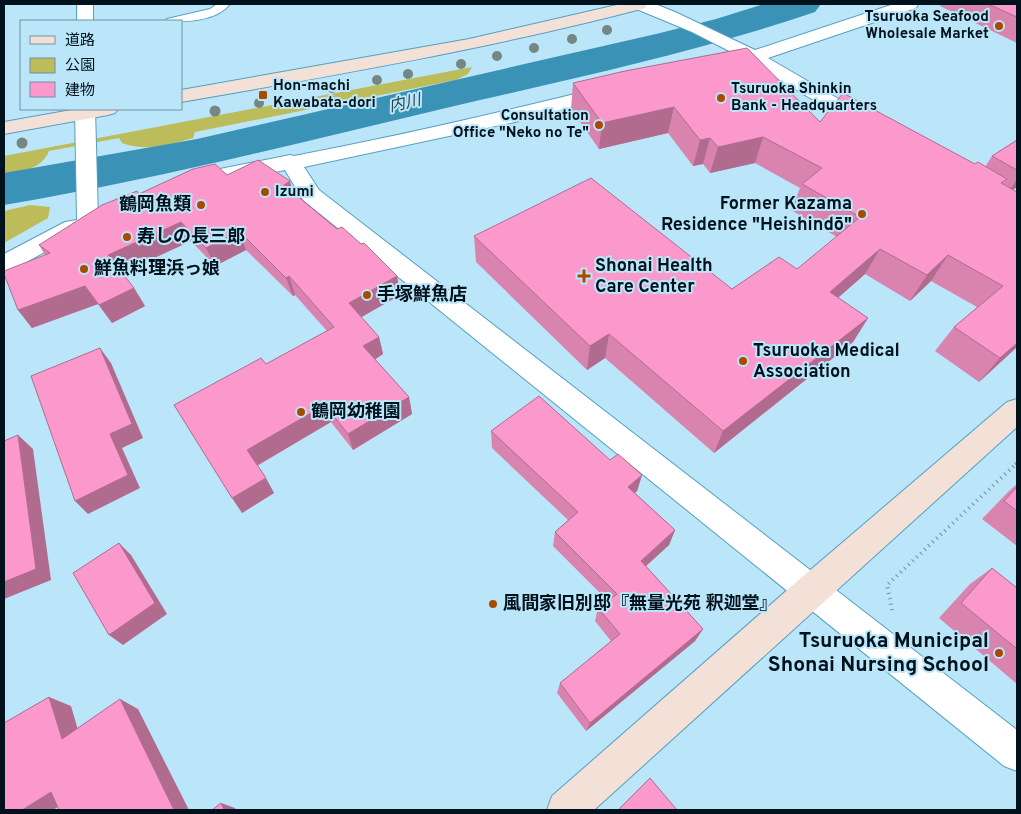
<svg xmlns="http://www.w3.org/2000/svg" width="1021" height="814" font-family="Overpass,'Noto Sans JP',sans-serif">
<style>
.green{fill:#bdbc5b}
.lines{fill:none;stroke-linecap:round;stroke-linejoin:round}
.river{fill:#3a92b6;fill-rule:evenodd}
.lane-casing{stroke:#569fbf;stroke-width:2}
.street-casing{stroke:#569fbf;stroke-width:2}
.secondary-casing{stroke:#569fbf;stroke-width:2}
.path-far1{stroke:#6d8e9d;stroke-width:3;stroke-dasharray:1 4;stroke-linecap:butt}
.path{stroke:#6d8e9d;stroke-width:4;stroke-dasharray:1 4.5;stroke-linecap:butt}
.lane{fill:#fff;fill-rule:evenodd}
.street{fill:#fff;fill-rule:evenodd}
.secondary{fill:#f3e0d6;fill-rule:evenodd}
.tree{fill:#748782}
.wall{fill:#d884af}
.shaded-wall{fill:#b06b8f}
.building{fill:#fb99cc;stroke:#b06b8f}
.poi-dot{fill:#a94a00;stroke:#bbe6f9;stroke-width:2}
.labels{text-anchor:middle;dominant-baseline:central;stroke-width:4;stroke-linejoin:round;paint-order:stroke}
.far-poi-label{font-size:15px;font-weight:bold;fill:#00131d;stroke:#bbe6f9;text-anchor:start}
.far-water-label{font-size:16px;font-style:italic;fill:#2b4652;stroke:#bbe6f9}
.poi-label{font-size:18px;font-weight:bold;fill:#00131d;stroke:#bbe6f9;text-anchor:start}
.near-poi-label{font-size:21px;font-weight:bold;fill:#00131d;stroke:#bbe6f9;text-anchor:end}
</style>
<rect width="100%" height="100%" fill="#bbe6f9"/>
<g class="green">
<path d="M 472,67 L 468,74 L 456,80 L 195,132 L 193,138 C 168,145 147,152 122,143 L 119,138 L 49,151 C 42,169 21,172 4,176 L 4,156 Z"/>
<polygon points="30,205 50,207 48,218 4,243 4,211"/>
</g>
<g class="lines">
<path class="river" d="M 764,4 L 821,4 L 815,12 C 695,53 570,79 446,108 C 299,143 153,180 4,205 L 4,173 L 197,139 L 656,34 L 716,19 Z"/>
<g class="lane-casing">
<path id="lane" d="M 217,4 L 230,4 C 215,22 185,22 165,21 L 167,19 L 210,9 Z"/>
</g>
<g class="street-casing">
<g id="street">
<rect x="77" y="4" width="16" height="17"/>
<polygon points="632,4 655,4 675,12 755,50 894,4 918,4 916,8 768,58 873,119 876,123 873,127 859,127 751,63 719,70 713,69 710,65 713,61 737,55 692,32 634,8"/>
<path d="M 607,86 L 614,88 L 617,92 L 614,96 L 515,122 L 304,167 L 319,190 L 1017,730 L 1017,771 L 1004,766 L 303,200 L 285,170 L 190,189 L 182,187 L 179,182 L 182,177 L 190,175 L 290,155 L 294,156 C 399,136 503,112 607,86 Z"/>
<polygon points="75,109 95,109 98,219 95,224 83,226 81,232 12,270 4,272 4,254 65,222 77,220"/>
</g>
</g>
<g class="secondary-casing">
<g id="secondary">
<path d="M 621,4 L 647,4 L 645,8 C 492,48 337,75 181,102 L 181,90 L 469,39 Z"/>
<polygon points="77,109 118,109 115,113 108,115 4,134 4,122"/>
<polygon points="1017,399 1017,427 594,810 547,810 552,796 801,578 1007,402"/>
</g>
</g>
<polyline class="path-far1" points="1015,464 1017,463"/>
<polyline class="path" points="892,610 887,585 1017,463"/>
<use href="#lane" class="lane"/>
<use href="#street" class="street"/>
<use href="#secondary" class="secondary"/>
</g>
<g class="tree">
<circle cx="607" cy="30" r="5"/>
<circle cx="572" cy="39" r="5"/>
<circle cx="534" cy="48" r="5"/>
<circle cx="497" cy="56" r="5"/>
<circle cx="461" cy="64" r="5"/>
<circle cx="408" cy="74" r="5"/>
<circle cx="377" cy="80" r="5"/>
<circle cx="332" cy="88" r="5"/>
<circle cx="259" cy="103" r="5"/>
<circle cx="215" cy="111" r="5.5"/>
<circle cx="22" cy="143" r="5.5"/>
</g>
<g class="wall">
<polygon points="941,4 1017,4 1017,43 940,6"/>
<polygon points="573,83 820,122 985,167 992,156 1017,140 1017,187 1013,190 1017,192 1017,347 979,382 935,351 954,327 977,307 931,281 910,301 865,274 838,298 868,318 853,342 714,453 605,358 587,370 476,262 474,236 732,289 797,269 837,237 791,210 800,188 755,163 710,173 703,164 693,166 668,133 599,149 571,109"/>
<polygon points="227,175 293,192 337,229 361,244 397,276 400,295 361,317 379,337 383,354 375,359 409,397 412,414 353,450 331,422 257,466 274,493 242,513 266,364 327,331 295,295 293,296 246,250 215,266 191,241 122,273 134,288 145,306 112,323 98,304 32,328 18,310 45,255 39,245 139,194"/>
<polygon points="491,431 610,460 642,475 637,491 635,493 675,530 669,545 646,566 703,629 695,641 586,731 557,693 560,683 611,641 595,621 598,608 608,601 553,546 555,532 568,520 492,448"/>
<polygon points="1017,484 1017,546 982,519 1009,491"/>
<polygon points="992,568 1017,588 1017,684 939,618 970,584"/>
</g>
<g class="shaded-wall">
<polygon points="674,107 668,133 599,149 602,123"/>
<polygon points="763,137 755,163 710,173 718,147"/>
<polygon points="710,138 703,164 693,166 700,140"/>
<polygon points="1017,179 1017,187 1008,193"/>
<polygon points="290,181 295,200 284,185"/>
<polygon points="181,222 191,241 119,274 108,255"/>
<polygon points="239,231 246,250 215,266 206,248"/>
<polygon points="880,249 865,274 817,316 830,292"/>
<polygon points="948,255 931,281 910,301 927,275"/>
<polygon points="289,276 295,295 293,296 286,278"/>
<polygon points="397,276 400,295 353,322 349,303"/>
<polygon points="85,286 98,304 32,328 18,310"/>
<polygon points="134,288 145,306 112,323 99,305"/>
<polygon points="868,318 853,342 714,453 723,431"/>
<polygon points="609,334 605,358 587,370 590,346"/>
<polygon points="379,337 383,354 368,364 363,346"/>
<polygon points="1017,343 1017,347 979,382 1000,358"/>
<polygon points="100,348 111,363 143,438 122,448 140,488 88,514 75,501"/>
<polygon points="409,397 412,414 353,450 348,434"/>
<polygon points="325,405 331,422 256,466 247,450"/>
<polygon points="18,435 33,449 51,580 4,599 4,582"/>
<polygon points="642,475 637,491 623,503 628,487"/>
<polygon points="266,478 274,493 242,513 232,498"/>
<polygon points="675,530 669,545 636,575 641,561"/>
<polygon points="119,543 131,555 167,614 123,645 109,635"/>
<polygon points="703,629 695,641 586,731 590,723"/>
<polygon points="49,697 71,706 83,747 62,739"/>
<polygon points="120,699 138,709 189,810 174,810"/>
<polygon points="51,792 74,797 53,810 22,810"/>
<polygon points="221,803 235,808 236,810 224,810"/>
</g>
<g class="building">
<polygon points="988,4 1017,4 1017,17"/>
<polygon points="747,48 820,122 843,93 975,164 978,162 1007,179 1001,183 1017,192 1017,343 1000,358 954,327 1003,286 948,255 927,275 880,249 830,292 868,318 723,431 609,334 590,346 474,236 591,178 732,289 779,257 797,269 860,217 802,184 822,168 763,137 718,147 710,138 700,140 674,107 602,123 573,83 625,71"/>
<polygon points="1017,140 1017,170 992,156"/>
<polygon points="258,160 290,181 284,185 337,229 342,227 361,244 364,243 397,276 349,303 379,337 363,346 409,397 348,434 325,405 247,450 266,478 232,498 174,405 261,358 266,364 334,327 289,276 286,278 239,231 206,248 181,222 108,255 134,288 99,305 85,286 18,310 4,274 4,271 50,253 39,245 102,205 137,191 139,194 193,169 215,164 227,175"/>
<polygon points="100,348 132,424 110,434 128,475 75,501 31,376"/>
<polygon points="539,396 610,460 618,454 642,475 628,487 675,530 641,561 703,629 590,723 560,683 620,634 598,608 617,594 555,532 578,512 491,431"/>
<polygon points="18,435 36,569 4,582 4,441"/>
<polygon points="1017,487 1017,511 1004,501"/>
<polygon points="119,543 155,603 109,635 73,573"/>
<polygon points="992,568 1017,588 1017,649 961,603"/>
<polygon points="49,697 62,739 120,699 174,810 59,810 51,792 22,810 4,810 4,723"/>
<polygon points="650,778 677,810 618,810"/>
<polygon points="221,803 224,810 212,810"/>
</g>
<g class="poi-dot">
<circle cx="999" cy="26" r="5"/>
<rect x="258" y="90" width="10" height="10" rx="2.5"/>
<circle cx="721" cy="98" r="5"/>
<circle cx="599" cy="125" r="5"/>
<circle cx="265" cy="192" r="5"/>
<circle cx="201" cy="205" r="5"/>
<circle cx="862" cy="214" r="5"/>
<circle cx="127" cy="237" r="5"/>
<circle cx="84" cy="269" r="5"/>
<path d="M581.5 268.5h5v5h5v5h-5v5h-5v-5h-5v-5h5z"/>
<circle cx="367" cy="295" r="5"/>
<circle cx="743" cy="361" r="5"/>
<circle cx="301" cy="412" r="5"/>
<circle cx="493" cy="604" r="5"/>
<circle cx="999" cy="653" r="5"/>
</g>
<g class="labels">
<g class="far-poi-label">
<text x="989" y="17" text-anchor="end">Tsuruoka Seafood<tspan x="989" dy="17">Wholesale Market</tspan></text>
<text x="273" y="86">Hon-machi<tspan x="273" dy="17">Kawabata-dori</tspan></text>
<text x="731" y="89">Tsuruoka Shinkin<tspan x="731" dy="17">Bank - Headquarters</tspan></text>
<text x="589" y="116" text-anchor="end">Consultation<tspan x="589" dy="17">Office "Neko no Te"</tspan></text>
<text x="275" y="192">Izumi</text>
</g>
<g class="far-water-label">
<text transform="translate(405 104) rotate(-13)">内川</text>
</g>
<g class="poi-label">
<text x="852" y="204" text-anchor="end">Former Kazama<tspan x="852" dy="21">Residence "Heishindō"</tspan></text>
<text x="191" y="205" text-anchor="end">鶴岡魚類</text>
<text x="137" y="237">寿しの長三郎</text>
<text x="595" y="266">Shonai Health<tspan x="595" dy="21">Care Center</tspan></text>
<text x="94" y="269">鮮魚料理浜っ娘</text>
<text x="377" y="295">手塚鮮魚店</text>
<text x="753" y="351">Tsuruoka Medical<tspan x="753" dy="21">Association</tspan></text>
<text x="311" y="412">鶴岡幼稚園</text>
<text x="503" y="604">風間家旧別邸『無量光苑 釈迦堂』</text>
</g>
<g class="near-poi-label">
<text x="989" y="641">Tsuruoka Municipal<tspan x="989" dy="24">Shonai Nursing School</tspan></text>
</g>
</g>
<rect width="1021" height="814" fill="none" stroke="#00131d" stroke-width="10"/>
<rect x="20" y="20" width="162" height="90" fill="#bbe6f9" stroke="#7092a1"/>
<rect x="30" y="36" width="25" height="8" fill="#f3e0d6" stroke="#7092a1"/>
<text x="65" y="45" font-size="15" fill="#00131d">道路</text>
<rect x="30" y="58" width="25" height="15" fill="#bdbc5b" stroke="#7092a1"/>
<text x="65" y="70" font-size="15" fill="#00131d">公園</text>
<rect x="30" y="82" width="25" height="15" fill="#fb99cc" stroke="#7092a1"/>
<text x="65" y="95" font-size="15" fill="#00131d">建物</text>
</svg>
